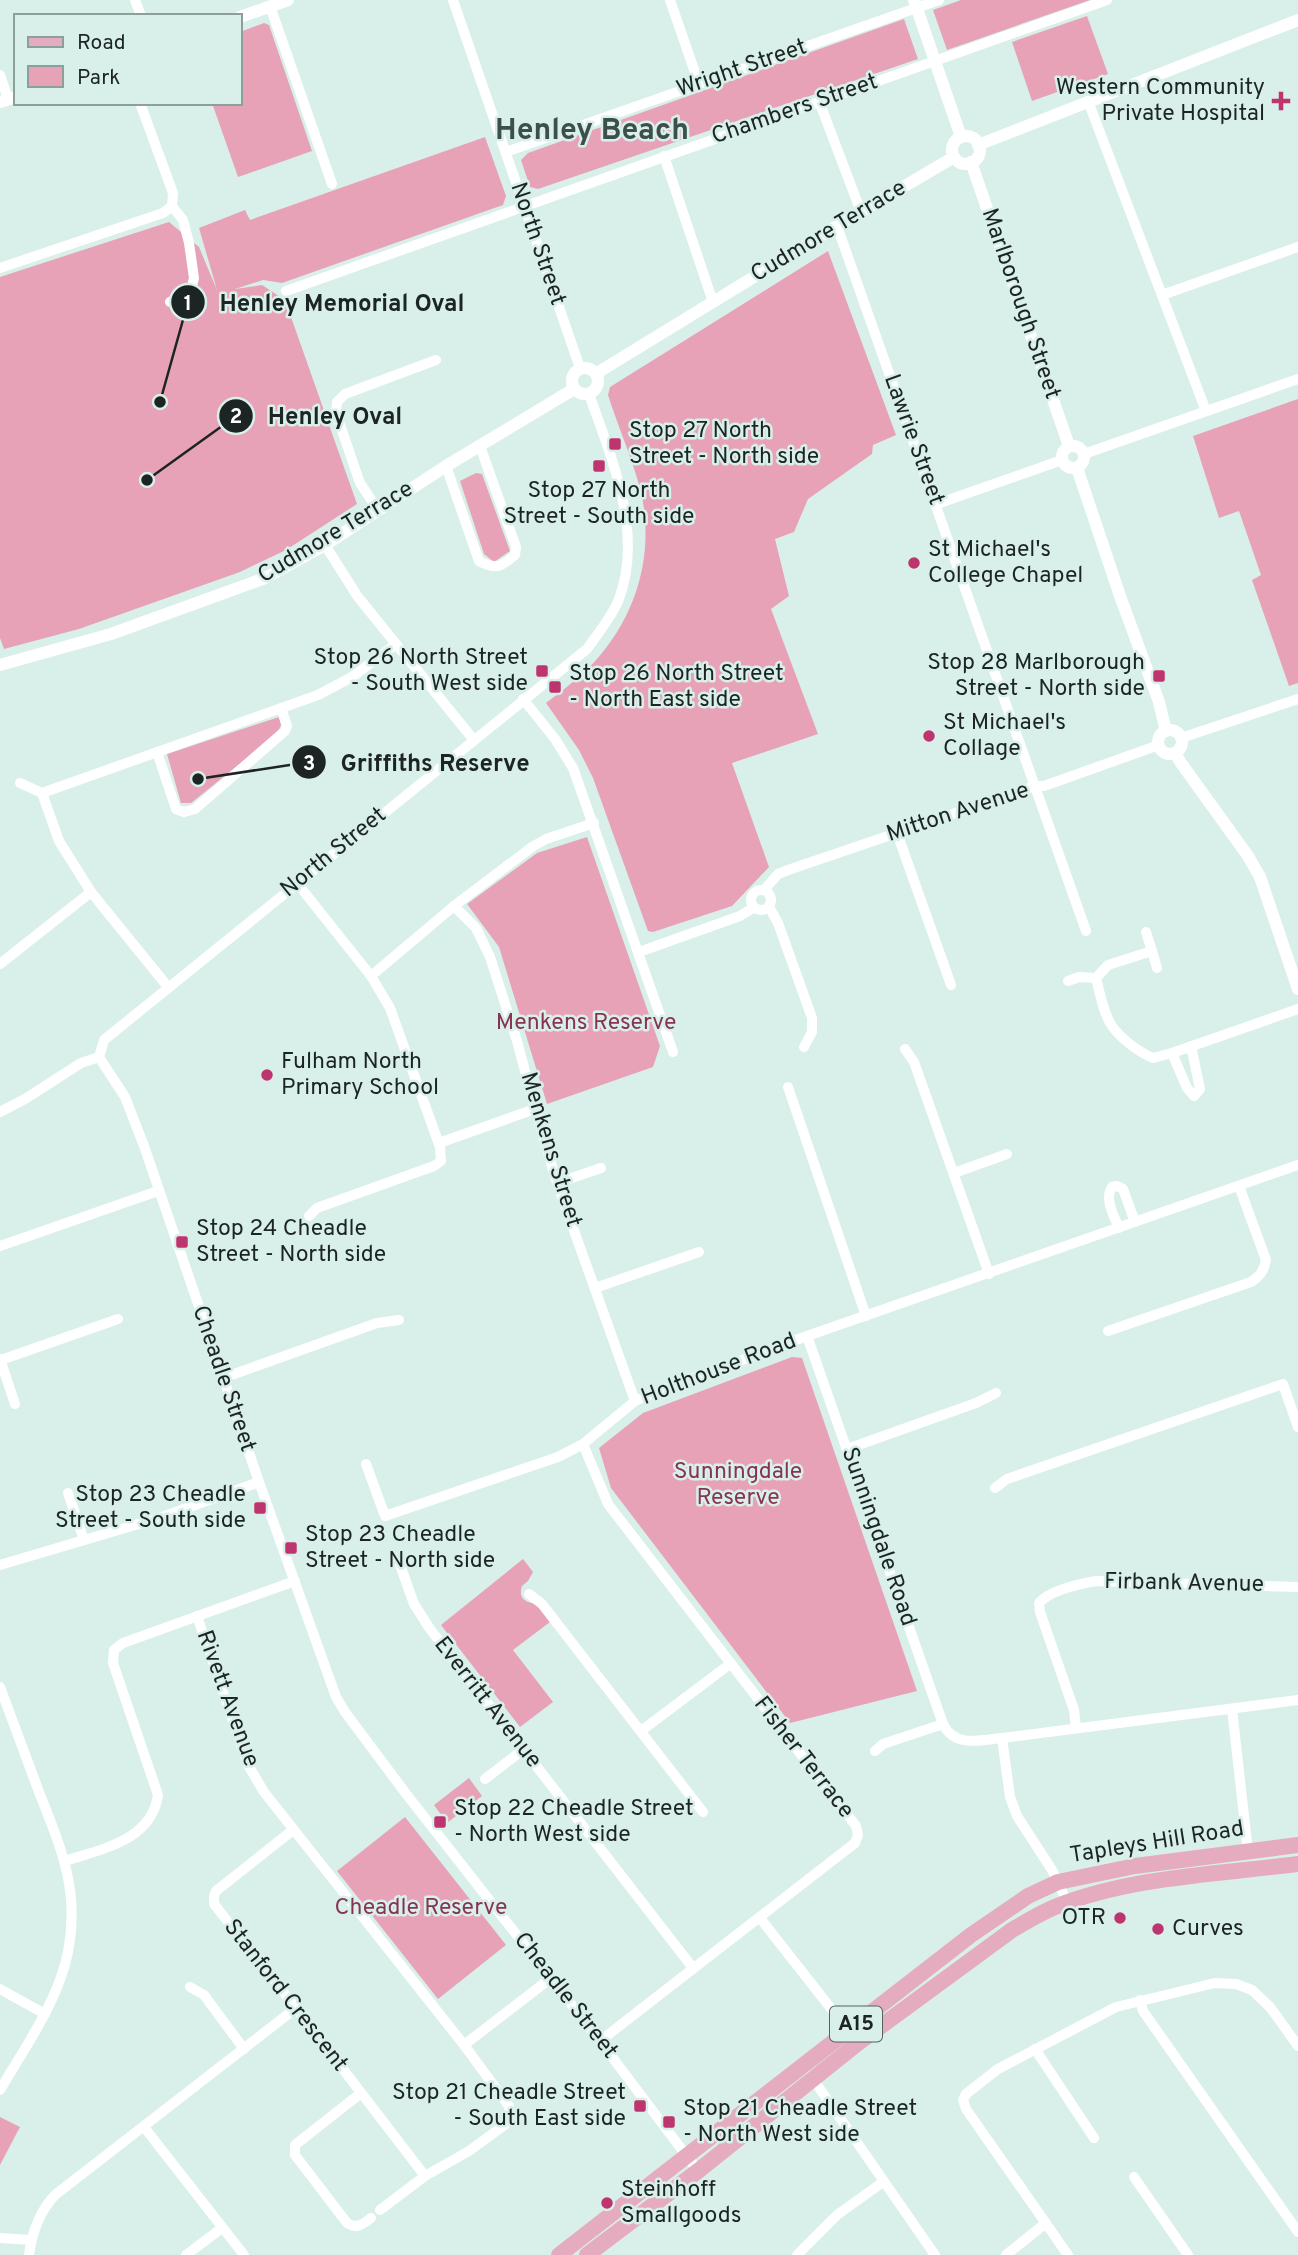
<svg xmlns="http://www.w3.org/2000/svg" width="1298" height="2255" font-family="Overpass,sans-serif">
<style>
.green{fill:#e7a2b7}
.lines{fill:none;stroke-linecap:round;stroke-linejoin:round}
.minor{stroke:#fff;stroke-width:10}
.tertiary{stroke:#fff;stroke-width:12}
.primary{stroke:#e5acbf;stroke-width:16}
.poi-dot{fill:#be346e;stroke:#d9f0ea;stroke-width:2.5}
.labels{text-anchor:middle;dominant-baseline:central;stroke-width:5;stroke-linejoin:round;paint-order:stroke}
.shield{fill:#d9f0ea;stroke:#55625f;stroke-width:2}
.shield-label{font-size:21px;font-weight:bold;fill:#1c2523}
.street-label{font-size:23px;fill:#1c2523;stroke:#d9f0ea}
.poi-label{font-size:23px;fill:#1c2523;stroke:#d9f0ea;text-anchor:start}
.park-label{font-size:23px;fill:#873453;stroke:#d9f0ea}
.district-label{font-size:30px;font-weight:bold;fill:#3c4f4b;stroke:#d9f0ea}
.leader{fill:none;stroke:#1c2523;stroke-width:2.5}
.callout-dot{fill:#1c2523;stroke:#d9f0ea;stroke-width:2.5}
.mark-label{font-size:21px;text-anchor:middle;font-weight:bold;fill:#fff}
.callout-label{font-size:24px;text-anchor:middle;font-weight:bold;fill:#1c2523;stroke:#d9f0ea;stroke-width:5;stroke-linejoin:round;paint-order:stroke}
</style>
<rect width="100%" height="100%" fill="#d9f0ea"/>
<g class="green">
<polygon points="961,0 1090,0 947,50 933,10"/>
<polygon points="1087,16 1108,74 1032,101 1012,42"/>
<polygon points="904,19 918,59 538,189 530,187 521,160 528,153"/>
<polygon points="264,23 269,25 312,151 238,177 212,103 240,103 240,32"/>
<polygon points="485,137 506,196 503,205 282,283 263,280 235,289 262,285 285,300 357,504 286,550 240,572 79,629 4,649 0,638 0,277 169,222 199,247 217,290 199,228 245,210 250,220"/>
<path d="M 828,251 L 896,435 L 873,445 L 872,454 L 808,499 L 794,532 L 775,539 L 789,596 L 771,609 L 818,734 L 732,763 L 769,867 L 732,906 L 653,932 L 648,931 L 593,778 L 579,750 L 546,703 C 566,688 587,672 602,653 C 638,609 653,553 642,497 C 635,464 618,427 608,395 L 610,387 Z"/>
<polygon points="1298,399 1298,683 1289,686 1252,580 1261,575 1239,511 1219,518 1193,436"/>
<polygon points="476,473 482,474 510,551 494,562 484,554 460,481"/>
<polygon points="279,717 281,725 277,734 191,803 181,803 167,754"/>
<polygon points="587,837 660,1046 653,1067 547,1104 499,947 467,904 537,853"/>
<polygon points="792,1357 802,1358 917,1691 790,1723 611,1488 599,1448 643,1413"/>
<path d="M 523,1559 L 533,1572 L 528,1581 L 522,1586 C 518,1599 525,1602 537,1604 L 550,1622 L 513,1650 L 553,1702 L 520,1727 L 441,1625 Z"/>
<polygon points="469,1778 482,1796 447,1823 434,1805"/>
<polygon points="405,1817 506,1945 438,1999 337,1871"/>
<polygon points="0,2117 20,2127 0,2165"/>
</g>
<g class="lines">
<g class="minor">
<polyline points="135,0 141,16"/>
<polyline points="453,0 580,368"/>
<polyline points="670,0 699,84"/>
<polyline points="270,6 332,184"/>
<polyline points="0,75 8,99"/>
<polyline points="819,101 861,212"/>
<polyline points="1088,101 1206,411"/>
<polyline points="140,103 173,193 172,206 183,220 189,243 194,278 191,290 180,298 170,302"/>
<polyline points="506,152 939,0"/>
<polyline points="664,156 713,302"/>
<polyline points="837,226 1086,931"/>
<polyline points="0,268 163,213 172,206"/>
<polyline points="286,291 1107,0"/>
<polyline points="1162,295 1298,247"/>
<polyline points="1084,454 1298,379"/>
<path d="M 446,466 L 479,561 C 496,570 501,567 515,555 L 516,547 L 480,446"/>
<polyline points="937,504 1062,460"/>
<polyline points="378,510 360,483 336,413 337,402 345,394 436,360"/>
<polyline points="325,545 358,597 473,739"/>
<polyline points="523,699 555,739 573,768 673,1052"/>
<polyline points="1181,738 1298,699"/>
<polyline points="157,752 176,809 184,812 195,809 285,731 287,726 281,708"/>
<polyline points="20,783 42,793"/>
<polyline points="42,793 318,695 352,677 396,644"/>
<polyline points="42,793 59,841 91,892 168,987"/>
<polyline points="897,833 951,985"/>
<polyline points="297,883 371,976 390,1008 440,1147 441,1161 434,1166 317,1208 309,1216"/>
<circle cx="761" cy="900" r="10"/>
<polyline points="764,890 778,874 788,870 1035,786 1044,786 1159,745"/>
<polyline points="454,906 476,928 490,957 517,1041 535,1109 557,1183 635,1401"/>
<polyline points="769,907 778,923 812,1018 812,1032 804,1047"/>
<path d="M 1146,932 L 1152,951 L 1108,965 L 1096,978 C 1100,993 1103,1013 1112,1026 C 1121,1039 1139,1052 1153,1058 L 1172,1053 L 1298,1009"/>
<polyline points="1152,951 1157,968"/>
<polyline points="639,952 740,916 753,908"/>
<polyline points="0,964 91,892"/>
<polyline points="371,976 454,906 532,847 546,839 594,823"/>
<polyline points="1068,981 1079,977 1096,978"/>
<polyline points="905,1049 914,1062 989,1274"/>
<polyline points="1172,1053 1187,1088 1194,1096 1200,1089 1191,1046"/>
<polyline points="99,1057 125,1097 144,1146 259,1482 336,1697 345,1712 407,1795 600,2041 698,2171"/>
<path d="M 99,1057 L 104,1040 L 587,649 C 598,633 612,617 619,599 C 644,532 611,457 589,394"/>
<polyline points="788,1087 866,1316"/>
<polyline points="0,1112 25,1099 81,1063 99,1057"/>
<polyline points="439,1143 535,1109"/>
<polyline points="954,1173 1007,1154"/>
<polyline points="557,1183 601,1168"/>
<path d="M 1119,1228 C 1114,1216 1104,1199 1112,1187 L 1117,1186 L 1123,1189 L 1135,1222"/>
<polyline points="0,1246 158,1191"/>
<polyline points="595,1288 699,1252"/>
<path d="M 1108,1331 L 1251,1282 C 1260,1276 1264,1271 1266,1260 L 1239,1186"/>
<path d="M 807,1336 L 943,1724 C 955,1748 980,1740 1002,1738 L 1298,1700"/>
<polyline points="0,1359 15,1404"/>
<polyline points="1,1360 118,1319"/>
<polyline points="223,1378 377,1323 399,1320"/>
<polyline points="583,1444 608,1504 856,1826 858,1835 855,1843 600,2041"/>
<polyline points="847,1449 976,1403 996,1393"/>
<polyline points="366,1464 385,1516 558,1457 583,1444 635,1401 656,1392 807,1336 1298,1165"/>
<polyline points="995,1488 1007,1479 1283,1384 1298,1427"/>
<polyline points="68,1493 84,1540"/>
<polyline points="399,1562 414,1604 430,1629 693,1968"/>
<polyline points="0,1565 162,1517 259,1482"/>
<polyline points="529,1594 542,1604 703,1812"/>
<polyline points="197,1616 248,1765 264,1792 464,2045 509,2106 510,2116 506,2124 469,2151 425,2176 380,2210"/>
<path d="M 0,1687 C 13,1722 26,1757 39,1792 C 61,1848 80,1890 68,1952 C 58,2002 25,2047 0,2090"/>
<polyline points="1232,1709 1248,1852"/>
<path d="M 1076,1728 L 1074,1710 L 1040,1612 L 1039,1603 C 1050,1590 1079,1584 1096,1581 L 1298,1587"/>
<polyline points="641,1731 730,1664"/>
<polyline points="1002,1738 1010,1797 1017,1816 1052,1870 1067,1902"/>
<polyline points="875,1751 883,1744 943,1724"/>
<polyline points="485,1779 524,1749"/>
<polyline points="293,1830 216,1891 214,1896 214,1904 296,2008 425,2176"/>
<path d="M 65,1861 C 102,1849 152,1840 158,1795 L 113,1663 L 114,1650 L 123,1643 L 295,1581"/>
<polyline points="760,1918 851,2034"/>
<polyline points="190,1987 204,1995 244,2049"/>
<polyline points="0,1989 45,2014"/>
<polyline points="1140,2000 1143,2011 1298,2232"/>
<polyline points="464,2045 551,1978"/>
<polyline points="1035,2049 1094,2138"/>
<polyline points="811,2076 935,2255"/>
<path d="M 361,2093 L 295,2145 L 295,2155 L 347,2223 C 357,2229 362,2225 371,2218"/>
<polyline points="144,2127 244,2255"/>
<polyline points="1134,2177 1188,2255"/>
<polyline points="0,2238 31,2240"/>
<path d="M 29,2255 C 32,2232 39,2212 55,2195 L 296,2008"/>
<polyline points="186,2255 222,2228"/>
<polyline points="797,2255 837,2215 883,2182"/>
<polyline points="1006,2255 1046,2223"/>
<polyline points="1068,2255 966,2109 963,2100 966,2094 998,2069 1116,2007 1215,1983 1236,1984 1252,1990 1270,2007 1298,2046"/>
</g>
<g class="tertiary">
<polyline points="914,0 961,137"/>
<polyline points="240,17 288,0"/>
<polyline points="0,102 16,97"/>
<circle cx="966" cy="150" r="14"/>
<polyline points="978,145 1298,20"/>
<polyline points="971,162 1069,446"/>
<circle cx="585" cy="381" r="13"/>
<polyline points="597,373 837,226 954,157"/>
<circle cx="1073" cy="457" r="11"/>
<polyline points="1077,468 1120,596 1159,702 1166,731"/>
<polyline points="0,665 111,634 265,578 325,545 446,466 574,389"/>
<circle cx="1170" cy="742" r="12"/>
<polyline points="1175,753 1181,763 1248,856 1260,877 1298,989"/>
</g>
<g class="primary">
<polyline points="559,2255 971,1935 1028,1896 1058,1882 1135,1866 1298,1845"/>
<path d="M 587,2255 L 698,2171 L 858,2043 L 1012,1930 C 1026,1922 1040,1913 1055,1907 C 1129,1877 1219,1874 1298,1864"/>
</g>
</g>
<g class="poi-dot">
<path d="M1277.5 90.5h7v7h7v7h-7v7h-7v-7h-7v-7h7z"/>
<rect x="608" y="437" width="14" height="14" rx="3.5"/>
<rect x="592" y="459" width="14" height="14" rx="3.5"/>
<circle cx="914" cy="563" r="7"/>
<rect x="535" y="664" width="14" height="14" rx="3.5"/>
<rect x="1152" y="669" width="14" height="14" rx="3.5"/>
<rect x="548" y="680" width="14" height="14" rx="3.5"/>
<circle cx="929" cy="736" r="7"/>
<circle cx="267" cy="1075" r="7"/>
<rect x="175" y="1235" width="14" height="14" rx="3.5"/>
<rect x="253" y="1501" width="14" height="14" rx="3.5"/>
<rect x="284" y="1541" width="14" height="14" rx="3.5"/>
<rect x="433" y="1815" width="14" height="14" rx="3.5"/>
<circle cx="1120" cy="1918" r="7"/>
<circle cx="1158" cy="1929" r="7"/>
<rect x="633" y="2099" width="14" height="14" rx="3.5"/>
<rect x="662" y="2115" width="14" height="14" rx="3.5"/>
<circle cx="607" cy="2203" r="7"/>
</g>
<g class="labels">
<rect class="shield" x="830" y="2006.5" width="52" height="35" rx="5"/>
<g class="shield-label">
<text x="856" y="2024">A15</text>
</g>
<g class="street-label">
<text transform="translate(742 69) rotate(-19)">Wright Street</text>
<text transform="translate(795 110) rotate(-19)">Chambers Street</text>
<text transform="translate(829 232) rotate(-31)">Cudmore Terrace</text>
<text transform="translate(537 244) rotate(71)">North Street</text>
<text transform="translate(1020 304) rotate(71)">Marlborough Street</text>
<text transform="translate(913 440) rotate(70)">Lawrie Street</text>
<text transform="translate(336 533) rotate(-31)">Cudmore Terrace</text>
<text transform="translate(958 813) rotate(-18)">Mitton Avenue</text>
<text transform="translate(334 853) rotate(-39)">North Street</text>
<text transform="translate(550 1150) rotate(73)">Menkens Street</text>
<text transform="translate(719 1370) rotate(-21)">Holthouse Road</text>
<text transform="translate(223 1379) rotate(71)">Cheadle Street</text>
<text transform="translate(878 1537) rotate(71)">Sunningdale Road</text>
<text transform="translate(1184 1584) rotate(1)">Firbank Avenue</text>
<text transform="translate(227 1699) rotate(70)">Rivett Avenue</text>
<text transform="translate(487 1703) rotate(52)">Everritt Avenue</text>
<text transform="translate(803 1758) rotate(52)">Fisher Terrace</text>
<text transform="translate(1157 1843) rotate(-9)">Tapleys Hill Road</text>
<text transform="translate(285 1996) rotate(52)">Stanford Crescent</text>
<text transform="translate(565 1996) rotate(52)">Cheadle Street</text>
</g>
<g class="poi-label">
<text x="1265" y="88" text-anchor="end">Western Community<tspan x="1265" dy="26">Private Hospital</tspan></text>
<text x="629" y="431">Stop 27 North<tspan x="629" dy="26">Street - North side</tspan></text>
<text x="599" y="491" text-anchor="middle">Stop 27 North<tspan x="599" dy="26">Street - South side</tspan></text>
<text x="928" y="550">St Michael's<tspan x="928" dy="26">College Chapel</tspan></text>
<text x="528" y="658" text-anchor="end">Stop 26 North Street<tspan x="528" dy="26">- South West side</tspan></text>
<text x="1145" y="663" text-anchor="end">Stop 28 Marlborough<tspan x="1145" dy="26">Street - North side</tspan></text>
<text x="569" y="674">Stop 26 North Street<tspan x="569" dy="26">- North East side</tspan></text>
<text x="943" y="723">St Michael's<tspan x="943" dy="26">Collage</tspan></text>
<text x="281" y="1062">Fulham North<tspan x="281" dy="26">Primary School</tspan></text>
<text x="196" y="1229">Stop 24 Cheadle<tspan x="196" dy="26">Street - North side</tspan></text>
<text x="246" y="1495" text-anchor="end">Stop 23 Cheadle<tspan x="246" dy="26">Street - South side</tspan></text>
<text x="305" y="1535">Stop 23 Cheadle<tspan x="305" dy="26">Street - North side</tspan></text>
<text x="454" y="1809">Stop 22 Cheadle Street<tspan x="454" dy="26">- North West side</tspan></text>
<text x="1106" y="1918" text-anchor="end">OTR</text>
<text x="1172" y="1929">Curves</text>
<text x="626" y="2093" text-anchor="end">Stop 21 Cheadle Street<tspan x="626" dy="26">- South East side</tspan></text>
<text x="683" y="2109">Stop 21 Cheadle Street<tspan x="683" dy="26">- North West side</tspan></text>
<text x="621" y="2190">Steinhoff<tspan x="621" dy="26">Smallgoods</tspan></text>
</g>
<g class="park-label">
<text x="586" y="1023">Menkens Reserve</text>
<text x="738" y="1472">Sunningdale<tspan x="738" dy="26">Reserve</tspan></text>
<text x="421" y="1908">Cheadle Reserve</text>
</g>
<g class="district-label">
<text x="592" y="131">Henley Beach</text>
</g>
</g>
<path class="leader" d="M160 402L188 302M147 480L236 416M198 779L309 762"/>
<g class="callout-dot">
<circle cx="160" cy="402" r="7"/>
<circle cx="147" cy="480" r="7"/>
<circle cx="198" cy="779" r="7"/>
<circle cx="188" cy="302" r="18"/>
<circle cx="236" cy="416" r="18"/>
<circle cx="309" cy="762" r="18"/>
</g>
<g class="mark-label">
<text x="188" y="310">1</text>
<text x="236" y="423">2</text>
<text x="309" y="770">3</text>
</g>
<g class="callout-label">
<text x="342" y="311">Henley Memorial Oval</text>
<text x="335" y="424">Henley Oval</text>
<text x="435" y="771">Griffiths Reserve</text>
</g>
<rect x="14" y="14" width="228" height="91" fill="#d9f0ea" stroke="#8d9f9a" stroke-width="2"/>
<rect x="28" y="37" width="35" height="10" fill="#e5acbf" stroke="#8d9f9a" stroke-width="2"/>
<text x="77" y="49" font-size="21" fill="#1c2523">Road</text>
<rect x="28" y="66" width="35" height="21" fill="#e7a2b7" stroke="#8d9f9a" stroke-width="2"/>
<text x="77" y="84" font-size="21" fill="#1c2523">Park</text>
</svg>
